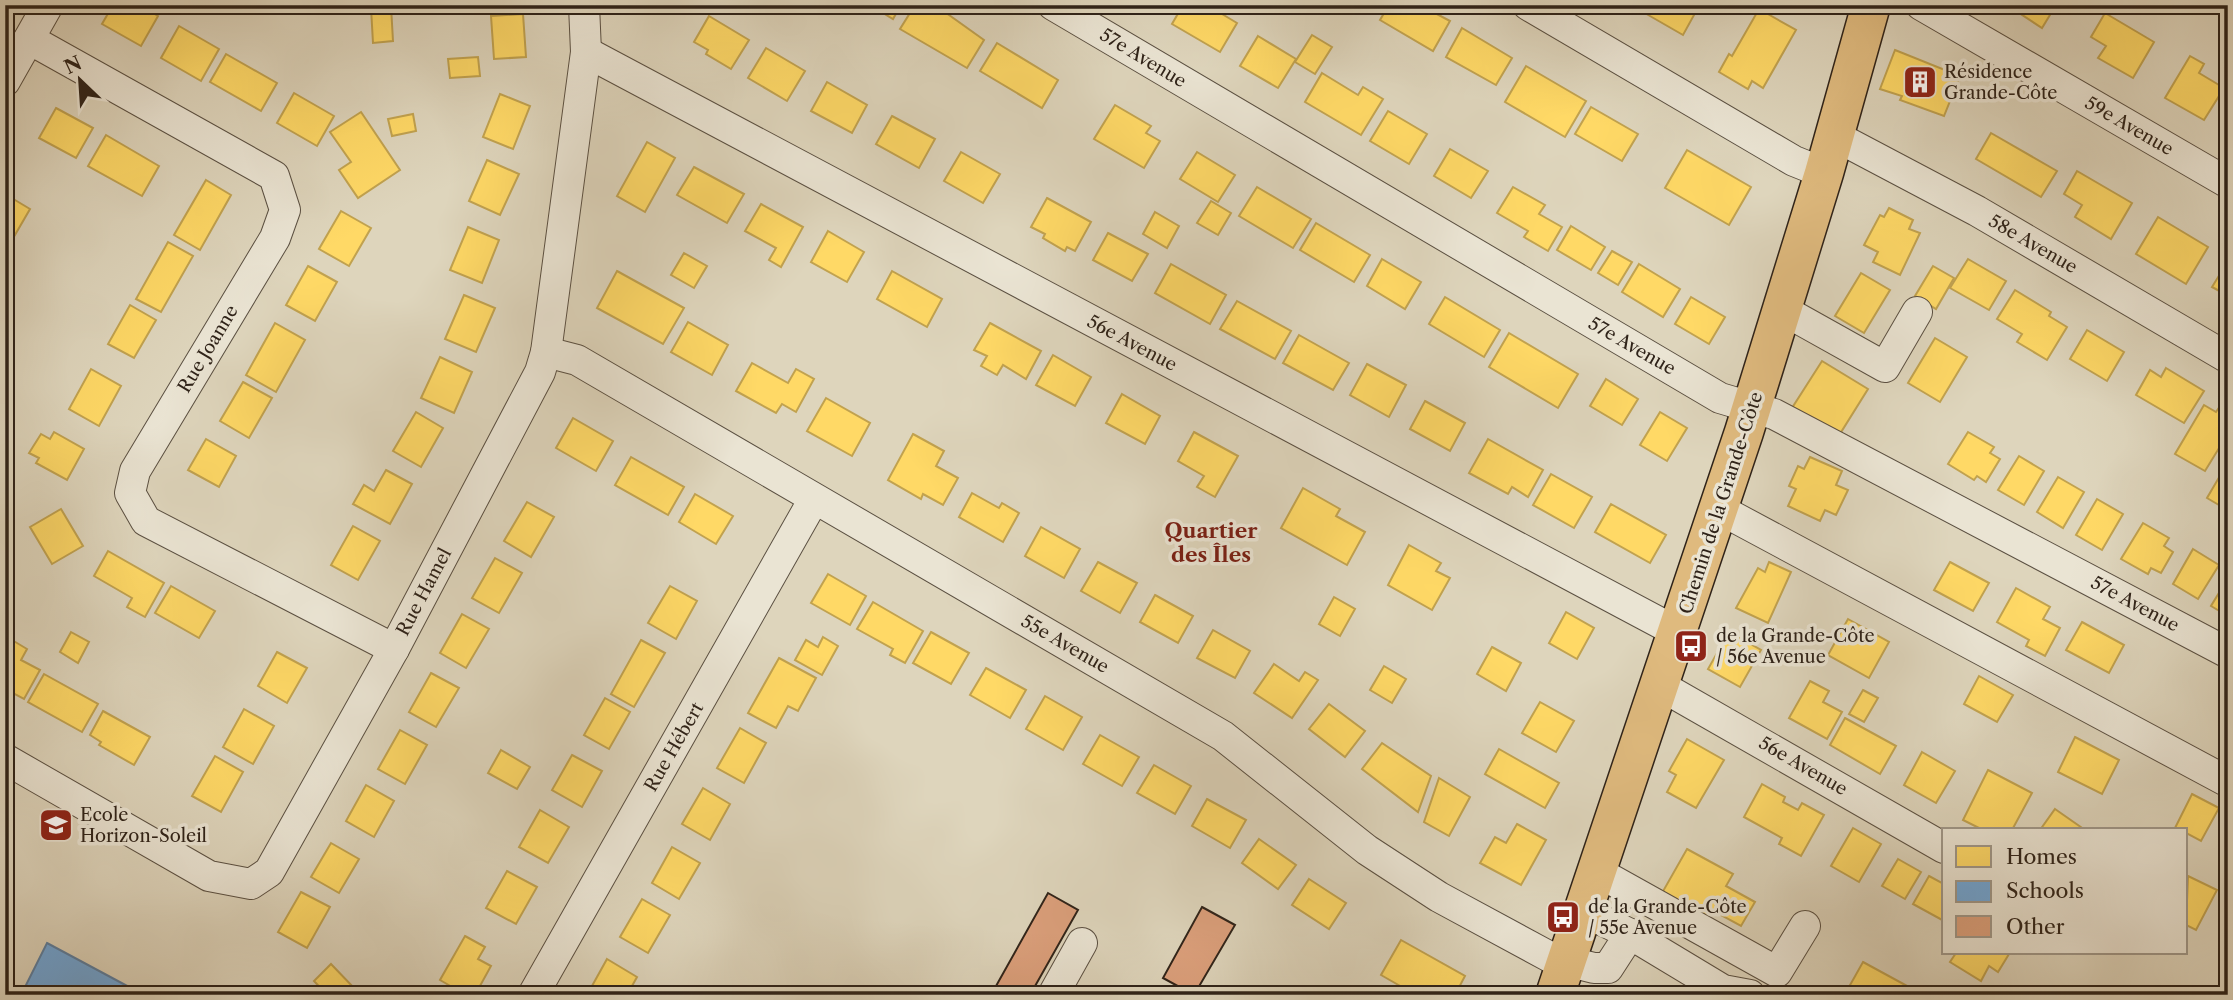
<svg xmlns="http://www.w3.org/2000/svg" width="2233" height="1000" font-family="'Libre Caslon Text',serif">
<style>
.homes{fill:#ffd966;stroke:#c1a24f;stroke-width:2}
.schools{fill:#6fa8dc;stroke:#5c80a2;stroke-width:2}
.building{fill:#dca07c;stroke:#2f2319;stroke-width:2}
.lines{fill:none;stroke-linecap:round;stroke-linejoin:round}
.minor-casing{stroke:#5b5042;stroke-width:32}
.major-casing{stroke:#2f2319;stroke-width:41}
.minor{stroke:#eae4d3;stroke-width:30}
.major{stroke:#dfba7e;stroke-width:38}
.labels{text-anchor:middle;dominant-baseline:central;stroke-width:7;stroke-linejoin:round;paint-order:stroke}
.street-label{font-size:18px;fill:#2f2319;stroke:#eae4d3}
.poi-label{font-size:18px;fill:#2f2319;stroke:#eae4d3;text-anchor:start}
.quarter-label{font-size:21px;font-weight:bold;fill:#7a1f14;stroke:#eae4d3}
</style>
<rect width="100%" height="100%" fill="#ded5bc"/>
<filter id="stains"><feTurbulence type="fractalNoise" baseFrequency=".00286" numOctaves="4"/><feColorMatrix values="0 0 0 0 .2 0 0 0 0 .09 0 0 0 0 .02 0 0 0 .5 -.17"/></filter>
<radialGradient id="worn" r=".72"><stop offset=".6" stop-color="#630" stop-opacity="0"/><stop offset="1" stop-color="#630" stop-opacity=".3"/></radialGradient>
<g class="homes">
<polygon points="113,5 139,5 158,16 141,46 102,24"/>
<polygon points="870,5 901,5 893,19"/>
<polygon points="915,5 935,5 984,40 967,68 900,29"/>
<polygon points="1183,5 1207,5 1237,23 1220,52 1172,24"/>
<polygon points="1389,5 1430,5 1435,8 1433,12 1450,21 1433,51 1380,20"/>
<polygon points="1647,5 1697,5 1699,6 1683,35 1643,12"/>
<polygon points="2007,5 2056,5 2042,28"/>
<polygon points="391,6 393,41 373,43 371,8"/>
<polygon points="1759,9 1796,30 1763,88 1752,81 1748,89 1719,72 1729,54 1732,56"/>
<polygon points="2105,13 2154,42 2133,78 2098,58 2106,46 2091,37"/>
<polygon points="523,14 526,57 494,59 491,16"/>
<polygon points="709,16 749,40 731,69 706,54 708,50 694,42"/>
<polygon points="179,26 219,49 201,81 161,58"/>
<polygon points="1462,28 1512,58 1496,85 1446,57"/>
<polygon points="1312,35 1332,47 1315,74 1295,62"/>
<polygon points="1258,36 1296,59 1278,88 1240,66"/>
<polygon points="997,43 1058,80 1042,108 980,71"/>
<polygon points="766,48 805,71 787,101 748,78"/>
<polygon points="1895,50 1960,76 1944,116 1900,100 1902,96 1880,89"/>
<polygon points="226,54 277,83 261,111 210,82"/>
<polygon points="2190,56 2204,64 2199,73 2224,88 2204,120 2165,98"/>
<polygon points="478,57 480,76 450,78 448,59"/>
<polygon points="1526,66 1586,101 1565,137 1505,102"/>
<polygon points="1322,73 1358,95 1363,87 1383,99 1361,135 1305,102"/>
<polygon points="827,82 867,105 852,133 811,111"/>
<polygon points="294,93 334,116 317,146 277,123"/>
<polygon points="500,94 530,106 513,149 483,137"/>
<polygon points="1115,105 1151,126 1146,133 1160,141 1144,168 1094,139"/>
<polygon points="1591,107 1638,134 1622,161 1575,134"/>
<polygon points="56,108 93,128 76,158 39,138"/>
<polygon points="1388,111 1427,134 1409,164 1370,141"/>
<polygon points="361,112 400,170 358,198 339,170 351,162 330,132"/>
<polygon points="413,114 416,131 392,136 388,119"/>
<polygon points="892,116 935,139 919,168 876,144"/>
<polygon points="1991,133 2057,171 2041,197 1976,159"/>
<polygon points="106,135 159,166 142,196 88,166"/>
<polygon points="647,142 675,158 645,212 617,196"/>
<polygon points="1450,149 1488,171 1471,198 1434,176"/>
<polygon points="1687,150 1751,187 1729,225 1665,188"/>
<polygon points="961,152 1000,174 983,203 944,181"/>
<polygon points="1197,152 1235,175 1218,202 1180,179"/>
<polygon points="487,160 519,174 500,215 469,201"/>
<polygon points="694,167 744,194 727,223 677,195"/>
<polygon points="2077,171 2132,203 2111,239 2075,217 2082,205 2064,194"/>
<polygon points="206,180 231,195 200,250 174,235"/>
<polygon points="1257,187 1311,219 1293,248 1239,216"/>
<polygon points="1513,187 1545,205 1539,214 1562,227 1548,251 1524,237 1528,231 1497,213"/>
<polygon points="5,194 30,209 8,247 5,245"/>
<polygon points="1047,198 1091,222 1075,251 1067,247 1065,251 1043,238 1045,234 1031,227"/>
<polygon points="1211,201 1231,213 1218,235 1197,223"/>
<polygon points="761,204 803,227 781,267 769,260 776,248 745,231"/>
<polygon points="1889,208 1913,220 1909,229 1920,233 1900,275 1873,262 1878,252 1864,245 1880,215 1884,217"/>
<polygon points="341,211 371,228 349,266 319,249"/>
<polygon points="1155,212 1179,226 1167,248 1143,234"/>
<polygon points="2158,217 2208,247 2186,284 2136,254"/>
<polygon points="1316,223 1370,255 1354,282 1300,250"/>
<polygon points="1571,226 1605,247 1591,270 1557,250"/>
<polygon points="468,227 499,240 482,283 450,270"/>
<polygon points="828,231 864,252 847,282 811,262"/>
<polygon points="1108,233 1148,254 1132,281 1093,260"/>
<polygon points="168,242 193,256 161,312 136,299"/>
<polygon points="1612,251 1632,262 1618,285 1598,273"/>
<polygon points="684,253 707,266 694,288 671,275"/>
<polygon points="1382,259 1421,282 1405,309 1367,286"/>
<polygon points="1968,259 2006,281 1989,310 1950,288"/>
<polygon points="2228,261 2228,306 2221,301 2225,294 2212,287"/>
<polygon points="1171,264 1226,295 1210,324 1155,293"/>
<polygon points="1639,264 1680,289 1663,317 1622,292"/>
<polygon points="308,266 337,282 315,321 286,305"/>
<polygon points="1933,266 1954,278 1936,309 1915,296"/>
<polygon points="617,271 684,308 663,344 597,308"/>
<polygon points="892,271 942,299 927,327 877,299"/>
<polygon points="1861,273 1890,290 1864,333 1835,316"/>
<polygon points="2015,290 2051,312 2049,316 2067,327 2047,360 2017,342 2022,334 1997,319"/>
<polygon points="464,295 495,308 476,352 445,339"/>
<polygon points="1445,297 1500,330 1484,357 1429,324"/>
<polygon points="1691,297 1725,317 1709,344 1675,324"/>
<polygon points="1237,301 1291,331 1275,359 1220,329"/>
<polygon points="130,305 156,320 134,358 108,344"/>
<polygon points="688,322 728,345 712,375 671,352"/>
<polygon points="275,323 305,340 276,392 246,375"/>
<polygon points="990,323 1041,351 1026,379 1003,365 997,375 981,366 987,356 974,350"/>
<polygon points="2087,330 2124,352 2107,381 2070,359"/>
<polygon points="1509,333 1578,374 1558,408 1489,367"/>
<polygon points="1299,335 1349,363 1333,390 1283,363"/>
<polygon points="1935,338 1967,357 1940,402 1908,383"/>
<polygon points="1053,355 1091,377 1075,406 1036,385"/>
<polygon points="440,357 472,372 454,413 421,398"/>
<polygon points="1822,361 1868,389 1838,437 1792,408"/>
<polygon points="752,363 788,383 796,369 814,379 796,412 782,404 776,413 736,391"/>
<polygon points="1367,364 1406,385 1389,417 1350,395"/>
<polygon points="2166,368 2204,391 2184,423 2136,395 2150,370 2161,377"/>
<polygon points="91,369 121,386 99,426 69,409"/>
<polygon points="1606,379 1638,399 1622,425 1590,406"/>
<polygon points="243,382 272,398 249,438 220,421"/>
<polygon points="1122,394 1160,416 1145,444 1106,423"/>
<polygon points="826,398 870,423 852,456 807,431"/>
<polygon points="1425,401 1465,423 1450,451 1410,429"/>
<polygon points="2204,405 2216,412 2220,406 2228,411 2228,442 2224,440 2205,471 2175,454"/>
<polygon points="416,412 443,428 421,467 393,451"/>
<polygon points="1660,412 1687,428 1667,461 1640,445"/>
<polygon points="573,418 613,441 596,471 556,448"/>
<polygon points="54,432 84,449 67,480 36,463 39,458 29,453 41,434 50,439"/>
<polygon points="1194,432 1238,456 1215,497 1197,487 1204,476 1178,461"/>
<polygon points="1968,432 1994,447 1990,453 2000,459 1986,482 1977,476 1974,480 1948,464"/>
<polygon points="913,434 944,451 936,466 958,478 943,505 923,494 921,499 888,480"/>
<polygon points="206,439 236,456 219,487 188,470"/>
<polygon points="1488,439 1543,470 1528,497 1512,487 1508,494 1469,473"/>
<polygon points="2019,456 2044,471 2024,505 1998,490"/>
<polygon points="631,457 684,487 668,515 615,485"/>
<polygon points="1810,457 1842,471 1836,485 1848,490 1836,515 1825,510 1820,521 1788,506 1796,489 1789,486 1798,466 1804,469"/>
<polygon points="386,470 412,484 390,524 353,504 364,485 374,491"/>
<polygon points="1551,474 1592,497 1574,528 1533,505"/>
<polygon points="2221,474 2228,478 2228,503 2224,508 2207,498"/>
<polygon points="2058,477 2084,492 2063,528 2037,512"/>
<polygon points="1303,488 1340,509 1336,516 1365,532 1347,565 1281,528"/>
<polygon points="972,493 999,508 1002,503 1019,513 1003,542 959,517"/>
<polygon points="695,494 733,516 716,544 679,522"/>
<polygon points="2097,499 2123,514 2102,550 2076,535"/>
<polygon points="527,502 554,517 531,557 504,541"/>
<polygon points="1611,504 1666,535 1650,563 1595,532"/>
<polygon points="61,509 83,546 52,564 30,527"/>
<polygon points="2143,523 2169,538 2164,546 2173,552 2161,573 2151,568 2148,574 2121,559"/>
<polygon points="353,526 380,541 358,580 331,565"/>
<polygon points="1041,527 1080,549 1064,578 1025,556"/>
<polygon points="1409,545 1441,563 1436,571 1450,578 1432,610 1388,585"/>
<polygon points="2193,549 2219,565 2198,599 2173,584"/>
<polygon points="108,551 164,583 145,617 127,607 132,598 94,576"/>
<polygon points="495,558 522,573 499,613 472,598"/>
<polygon points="1098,562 1137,583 1120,613 1081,591"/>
<polygon points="1769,562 1791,572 1768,623 1736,608 1758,568 1765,572"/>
<polygon points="1950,562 1989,583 1973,611 1934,590"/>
<polygon points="828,574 866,596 850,625 811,603"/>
<polygon points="2228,578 2228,616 2211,606"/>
<polygon points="171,586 215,611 199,638 155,613"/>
<polygon points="670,586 697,601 676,639 648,623"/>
<polygon points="2016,588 2050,607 2043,619 2060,628 2045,656 2026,646 2029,640 1997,622"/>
<polygon points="1155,595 1193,616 1178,643 1140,622"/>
<polygon points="1334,597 1355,609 1340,636 1319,624"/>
<polygon points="873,602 923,631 905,663 890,655 893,649 857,629"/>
<polygon points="1566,612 1594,628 1577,659 1549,643"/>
<polygon points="462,614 489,629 466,668 440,653"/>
<polygon points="1848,619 1889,642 1869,678 1828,655"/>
<polygon points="2082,622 2124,645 2109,673 2066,650"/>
<polygon points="1213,630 1250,651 1235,678 1197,658"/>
<polygon points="71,632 89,642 78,663 60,652"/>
<polygon points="931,632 969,653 951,684 913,663"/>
<polygon points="1729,632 1761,650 1740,687 1708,669"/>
<polygon points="7,637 27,649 21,660 40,670 24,699 5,689"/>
<polygon points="823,637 838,646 822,675 795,660 806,640 818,647"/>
<polygon points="641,640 665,653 634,707 611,694"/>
<polygon points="1492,647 1521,663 1506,691 1477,674"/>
<polygon points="277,652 307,668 287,703 258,686"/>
<polygon points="779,658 816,678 798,711 788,706 776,728 748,713"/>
<polygon points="1274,664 1299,681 1305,672 1318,680 1292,718 1254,693"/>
<polygon points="1384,666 1406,679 1392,703 1370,690"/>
<polygon points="986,668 1026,690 1010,718 970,695"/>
<polygon points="431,673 459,688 436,727 409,712"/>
<polygon points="44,674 98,704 82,732 28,702"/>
<polygon points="1979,676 2013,695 1997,722 1964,704"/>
<polygon points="1810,681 1829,691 1823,702 1842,712 1827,739 1789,718"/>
<polygon points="1863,690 1878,698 1864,722 1849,714"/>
<polygon points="1045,696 1082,717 1063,750 1026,729"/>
<polygon points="605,698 630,712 609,749 584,735"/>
<polygon points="1540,702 1574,721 1556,752 1522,733"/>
<polygon points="1329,704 1365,731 1345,757 1309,729"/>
<polygon points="244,709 274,726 253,764 223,747"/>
<polygon points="103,711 150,737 134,765 99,745 101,742 90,735"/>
<polygon points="1845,718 1896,746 1880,774 1830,745"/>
<polygon points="740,728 766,743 744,783 717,768"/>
<polygon points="400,730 427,745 405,784 378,769"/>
<polygon points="1100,735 1139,757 1122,786 1083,764"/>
<polygon points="2075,737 2119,760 2102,794 2058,772"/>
<polygon points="1687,739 1724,760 1696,808 1667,792 1676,775 1669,771"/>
<polygon points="1382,743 1431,776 1418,812 1362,769"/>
<polygon points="1499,749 1559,783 1545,808 1485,774"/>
<polygon points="501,750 530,767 517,789 488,773"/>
<polygon points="1922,752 1955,771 1936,803 1904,785"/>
<polygon points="572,755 602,771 582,807 552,790"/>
<polygon points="215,756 243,772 221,812 192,796"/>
<polygon points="1154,765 1191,786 1175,814 1137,793"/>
<polygon points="1988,770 2032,793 2012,830 1983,830 1963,820"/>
<polygon points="1439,778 1470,797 1449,836 1424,822"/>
<polygon points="1762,784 1785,797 1783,802 1798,810 1802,803 1824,815 1801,856 1779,844 1782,838 1744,817"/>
<polygon points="366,785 394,801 374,837 346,821"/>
<polygon points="703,788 730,804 710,840 682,824"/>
<polygon points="2192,794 2219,808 2201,841 2186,833 2186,830 2175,828"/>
<polygon points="1207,799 1246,820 1230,848 1192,826"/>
<polygon points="2055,809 2085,830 2040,830"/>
<polygon points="540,810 569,827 548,863 519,847"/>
<polygon points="1517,824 1546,840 1521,885 1480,863 1495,837 1506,843"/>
<polygon points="1853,828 1881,844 1859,882 1831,866"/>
<polygon points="1259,839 1296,865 1278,889 1242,863"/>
<polygon points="331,843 359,859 339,893 311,877"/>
<polygon points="672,847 700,863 679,899 652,883"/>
<polygon points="1687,849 1733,874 1726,886 1755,902 1741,926 1712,910 1707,918 1662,893"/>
<polygon points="1898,859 1921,872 1905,899 1882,886"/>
<polygon points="507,871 537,887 516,924 486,908"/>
<polygon points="1929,876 1944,884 1944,921 1913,904"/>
<polygon points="2188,876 2217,890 2196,930 2186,925"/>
<polygon points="1309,879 1346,903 1329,929 1292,905"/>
<polygon points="301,892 330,907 307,948 278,932"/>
<polygon points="642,899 670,915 648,953 620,937"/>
<polygon points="465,936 485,947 478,959 491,966 475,995 466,995 440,980"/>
<polygon points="1401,940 1465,976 1455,995 1416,995 1381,975"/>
<polygon points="1956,953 2006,953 2009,954 1998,972 1989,966 1981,981 1950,962"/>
<polygon points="607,959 637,977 627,995 587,995"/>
<polygon points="1863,962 1920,993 1919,995 1845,994"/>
<polygon points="331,964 355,989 349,995 327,995 314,981"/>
</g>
<polygon class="schools" points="47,943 144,995 21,995"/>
<g class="building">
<polygon points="1048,893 1078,910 1030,995 991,995"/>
<polygon points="1202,907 1235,925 1194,995 1163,978"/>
</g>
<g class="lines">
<g class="minor-casing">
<g id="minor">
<polyline points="1053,5 1720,398 1774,414 2228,653"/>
<polyline points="1528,5 1794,161 1824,173"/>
<polyline points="1921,5 2228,183"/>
<polyline points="29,39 274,176 285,210 275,238 135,471 130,493 146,521 394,649"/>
<polyline points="586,52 1679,633"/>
<polyline points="5,81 48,5"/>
<polyline points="1835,136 1977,211 2228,358"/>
<polyline points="1783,310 1885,367 1917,312"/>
<polyline points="546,352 577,360 1223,736 1367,850 1439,897 1550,957 1594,968 1608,968 1630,934 1583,911"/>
<polyline points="1719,509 2228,782"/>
<polyline points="1661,686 1944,848"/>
<polyline points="5,759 209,876 251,884 269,872 394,649 540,372 546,352 586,52 584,5"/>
<polyline points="1596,871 1777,972 1805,926"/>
<polyline points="1630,934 1723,990 1750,995"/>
<polyline points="533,995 814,499"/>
<polyline points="1053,995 1082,943"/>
</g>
</g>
<g class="major-casing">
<polyline id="major" points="1555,995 1744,432 1824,173 1871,5"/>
</g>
<use href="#minor" class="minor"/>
<use href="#major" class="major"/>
</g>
<defs>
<g id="building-square" transform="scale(1.75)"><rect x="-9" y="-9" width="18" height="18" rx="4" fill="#8f2418" stroke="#eae4d3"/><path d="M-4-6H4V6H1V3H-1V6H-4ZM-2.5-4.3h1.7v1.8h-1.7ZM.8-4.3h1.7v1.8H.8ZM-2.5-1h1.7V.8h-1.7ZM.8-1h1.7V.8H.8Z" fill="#fff"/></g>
<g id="bus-square" transform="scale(1.75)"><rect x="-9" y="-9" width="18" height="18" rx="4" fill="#8f2418" stroke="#eae4d3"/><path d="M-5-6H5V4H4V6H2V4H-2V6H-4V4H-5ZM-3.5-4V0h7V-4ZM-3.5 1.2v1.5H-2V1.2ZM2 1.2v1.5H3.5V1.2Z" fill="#fff"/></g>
<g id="school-square" transform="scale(1.75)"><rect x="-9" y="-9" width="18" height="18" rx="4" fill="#8f2418" stroke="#eae4d3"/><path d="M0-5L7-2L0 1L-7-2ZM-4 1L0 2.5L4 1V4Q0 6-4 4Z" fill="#fff"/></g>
</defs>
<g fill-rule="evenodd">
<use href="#building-square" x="1920" y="82"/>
<use href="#bus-square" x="1691" y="646"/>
<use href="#school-square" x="56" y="825"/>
<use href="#bus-square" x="1563" y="917"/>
</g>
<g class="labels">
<g class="street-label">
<text transform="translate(1143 58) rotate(31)">57e Avenue</text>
<text transform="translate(2129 126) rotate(30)">59e Avenue</text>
<text transform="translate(2033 244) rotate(30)">58e Avenue</text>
<text transform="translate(1132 343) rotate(28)">56e Avenue</text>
<text transform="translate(1632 346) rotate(30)">57e Avenue</text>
<text transform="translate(208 349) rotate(-59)">Rue Joanne</text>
<text transform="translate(1721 503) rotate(-72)">Chemin de la Grande-Côte</text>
<text transform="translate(424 592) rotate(-62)">Rue Hamel</text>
<text transform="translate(2135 604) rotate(28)">57e Avenue</text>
<text transform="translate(1065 644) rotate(30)">55e Avenue</text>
<text transform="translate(674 747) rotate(-60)">Rue Hébert</text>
<text transform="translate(1803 766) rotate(30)">56e Avenue</text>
</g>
<g class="poi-label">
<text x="1944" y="72">Résidence<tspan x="1944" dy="21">Grande-Côte</tspan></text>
<text x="1716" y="636">de la Grande-Côte<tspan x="1716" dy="21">/ 56e Avenue</tspan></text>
<text x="80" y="815">Ecole<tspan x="80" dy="21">Horizon-Soleil</tspan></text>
<text x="1588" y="907">de la Grande-Côte<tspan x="1588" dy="21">/ 55e Avenue</tspan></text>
</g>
<g class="quarter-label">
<text x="1211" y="530">Quartier<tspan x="1211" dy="24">des Îles</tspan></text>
</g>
</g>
<rect width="2233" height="1000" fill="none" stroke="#ded5bc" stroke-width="28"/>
<rect x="7" y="7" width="2219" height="986" fill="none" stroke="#2f2319" stroke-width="3.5"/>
<rect x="14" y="14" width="2205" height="972" fill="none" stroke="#2f2319" stroke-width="2"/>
<rect x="1942" y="828" width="245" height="126" fill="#eae4d3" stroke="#9f9789" stroke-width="2"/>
<rect x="1956" y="846" width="35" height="21" fill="#ffd966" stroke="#9f9789" stroke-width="2"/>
<text x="2006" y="864" font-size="21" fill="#2f2319">Homes</text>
<rect x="1956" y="881" width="35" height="21" fill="#6fa8dc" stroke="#9f9789" stroke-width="2"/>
<text x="2006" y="898" font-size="21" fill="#2f2319">Schools</text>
<rect x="1956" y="916" width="35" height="21" fill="#dca07c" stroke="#9f9789" stroke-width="2"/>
<text x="2006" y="934" font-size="21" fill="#2f2319">Other</text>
<g transform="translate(80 80) rotate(335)" stroke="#eae4d3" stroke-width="5" paint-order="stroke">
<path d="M0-5L12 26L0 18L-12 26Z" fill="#2f2319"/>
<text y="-10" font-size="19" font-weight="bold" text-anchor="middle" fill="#2f2319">N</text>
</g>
<rect width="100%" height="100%" filter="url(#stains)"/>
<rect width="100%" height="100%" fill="url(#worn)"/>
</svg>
